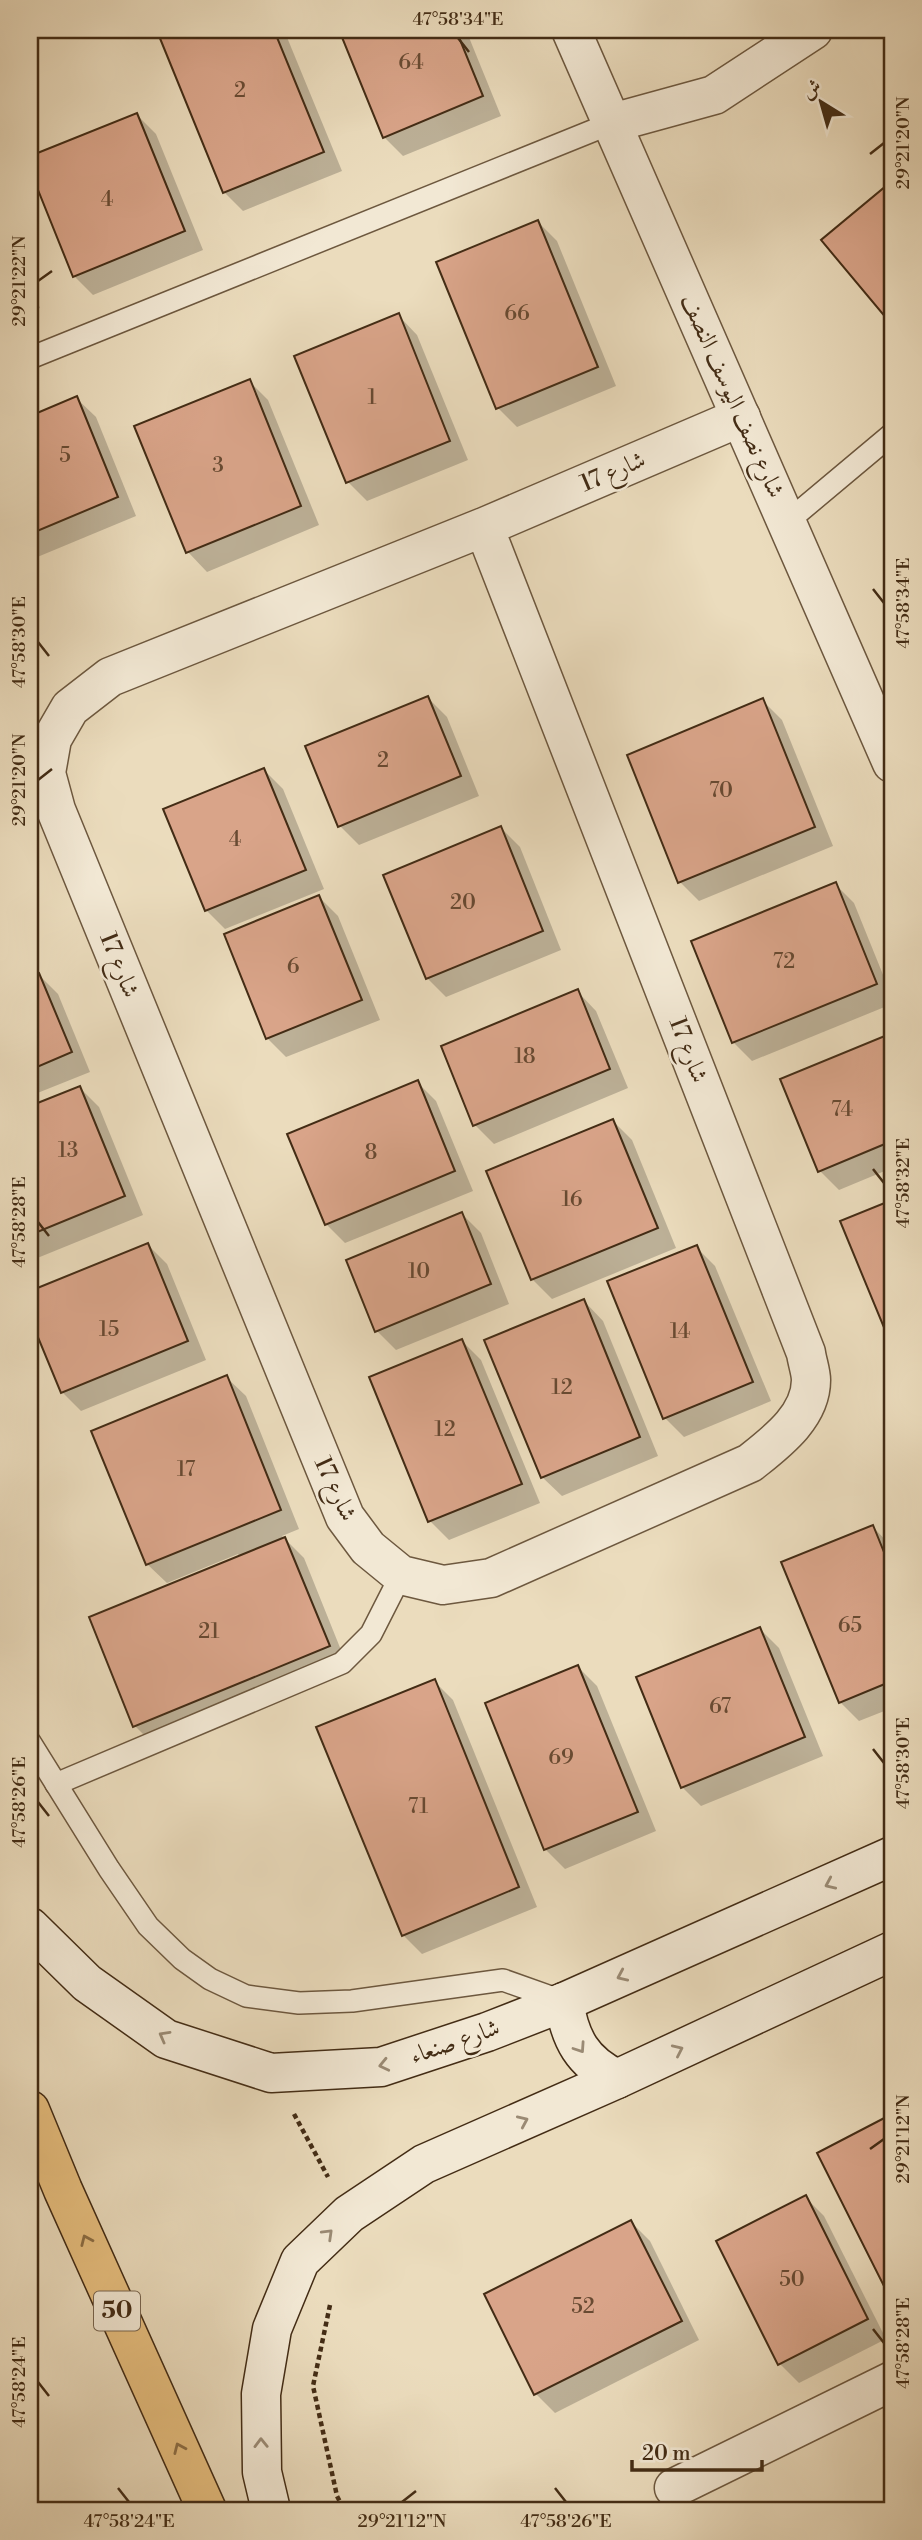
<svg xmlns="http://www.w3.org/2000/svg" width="922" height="2540" font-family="'Libre Bodoni',Amiri,serif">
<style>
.shadow{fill:#0003}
.building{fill:#d9a489;stroke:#432c15;stroke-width:2}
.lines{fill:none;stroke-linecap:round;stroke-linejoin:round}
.service-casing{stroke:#6d583f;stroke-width:24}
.minor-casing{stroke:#6d583f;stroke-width:41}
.tertiary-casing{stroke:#6d583f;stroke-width:41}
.secondary-casing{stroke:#432c15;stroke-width:41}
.motorway-casing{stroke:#432c15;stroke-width:41}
.path{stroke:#432c15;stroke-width:4.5;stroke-dasharray:5 3.5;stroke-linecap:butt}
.service{stroke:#f2e8d4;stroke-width:21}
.minor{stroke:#f2e8d4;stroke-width:38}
.tertiary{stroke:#f2e8d4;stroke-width:38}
.secondary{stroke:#f2e8d4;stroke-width:38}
.motorway{stroke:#e6be7e;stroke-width:38}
.oneway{stroke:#9a8a74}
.oneway2{stroke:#8c6e44}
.ticks{fill:none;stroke:#432c15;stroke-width:2.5}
.labels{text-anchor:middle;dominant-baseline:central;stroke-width:5;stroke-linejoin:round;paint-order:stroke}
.number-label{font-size:21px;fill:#684a32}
.shield{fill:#f2e8d4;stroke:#78644e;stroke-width:2}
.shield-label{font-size:23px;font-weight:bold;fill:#432c15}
.street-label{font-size:24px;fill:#432c15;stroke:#f2e8d4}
.neatline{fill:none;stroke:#432c15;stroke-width:2.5}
.ticks-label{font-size:18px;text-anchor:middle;fill:#432c15}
</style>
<rect width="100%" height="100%" fill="#ebdcbd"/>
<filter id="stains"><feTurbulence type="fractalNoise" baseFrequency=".00286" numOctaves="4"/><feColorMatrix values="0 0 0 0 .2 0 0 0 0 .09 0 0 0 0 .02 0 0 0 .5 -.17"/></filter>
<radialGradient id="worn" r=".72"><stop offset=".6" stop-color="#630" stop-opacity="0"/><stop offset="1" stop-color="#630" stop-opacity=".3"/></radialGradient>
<g class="shadow">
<polygon points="165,30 284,30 342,171 243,211 224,192 159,32"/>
<polygon points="341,30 466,30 501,116 403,156 384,137"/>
<polygon points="137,115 156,134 203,250 93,295 74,276 30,165 30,158"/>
<polygon points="892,183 892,323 823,240"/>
<polygon points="538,222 557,241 616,386 517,427 498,408"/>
<polygon points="30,283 40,308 30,312"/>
<polygon points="398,315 417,335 468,460 367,501 348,482"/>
<polygon points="249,381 268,400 319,525 207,572 188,552 137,427"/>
<polygon points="76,398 96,417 136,516 35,558 30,553 30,417"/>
<polygon points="428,698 447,717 479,796 359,845 340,826"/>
<polygon points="763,701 782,720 833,846 699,901 680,882"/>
<polygon points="264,770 283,789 324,889 225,929 206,910"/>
<polygon points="501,828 520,847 561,950 446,997 427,978"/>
<polygon points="835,884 854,903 892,997 892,1004 752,1061 733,1042"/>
<polygon points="319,897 338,916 380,1020 286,1057 267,1038"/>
<polygon points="39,975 58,994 90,1072 30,1096 30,979"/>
<polygon points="577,991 596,1011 628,1088 494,1144 475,1125"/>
<polygon points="892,1035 892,1168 839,1190 820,1171 782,1080"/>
<polygon points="417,1082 436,1101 473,1191 345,1243 326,1224"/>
<polygon points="80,1088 99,1107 143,1215 30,1261 30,1108"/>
<polygon points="613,1121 632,1140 676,1248 552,1299 532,1279 489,1172"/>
<polygon points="892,1201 892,1335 886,1329 842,1222"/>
<polygon points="462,1214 481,1233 509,1304 396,1350 377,1331"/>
<polygon points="148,1245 167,1264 206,1360 81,1411 62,1392 30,1313 30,1293"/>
<polygon points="696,1247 715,1266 771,1401 684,1437 665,1418"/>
<polygon points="584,1301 603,1321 658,1456 562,1496 542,1477"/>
<polygon points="462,1341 481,1360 540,1503 449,1540 430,1521"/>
<polygon points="226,1377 246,1396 299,1529 282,1536 304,1558 347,1665 154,1745 135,1726 239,1557 238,1554 167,1583 147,1564"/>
<polygon points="873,1527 892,1547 892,1708 859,1721 840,1702"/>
<polygon points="760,1629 779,1648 823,1756 701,1806 682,1787"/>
<polygon points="578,1667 597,1686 656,1831 565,1869 546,1850 487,1704"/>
<polygon points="434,1681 453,1700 537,1907 422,1954 403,1935"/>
<polygon points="892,2116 892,2299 819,2153"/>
<polygon points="805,2197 824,2216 886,2339 799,2383 780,2364"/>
<polygon points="631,2222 650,2241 699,2340 555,2413 536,2394"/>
</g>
<g class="building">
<polygon points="160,30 274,30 324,152 223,193 157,31"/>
<polygon points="339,30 456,30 483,96 383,138"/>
<polygon points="137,113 185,231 73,277 30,170 30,156"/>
<polygon points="892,181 892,325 821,240"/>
<polygon points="538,220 598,367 496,409 436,262"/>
<polygon points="399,313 450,441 346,483 294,356"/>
<polygon points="250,379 301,506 186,553 134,426"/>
<polygon points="77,396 118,497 30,534 30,416"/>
<polygon points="428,696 461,776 338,827 305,746"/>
<polygon points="763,698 815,827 678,883 627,755"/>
<polygon points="264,768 306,870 205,911 163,809"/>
<polygon points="501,826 543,931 426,979 383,875"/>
<polygon points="836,882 877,984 732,1043 691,941"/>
<polygon points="319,895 362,1000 266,1039 224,934"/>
<polygon points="39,973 72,1052 30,1070 30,977"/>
<polygon points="578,989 610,1069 473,1126 441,1046"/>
<polygon points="892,1033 892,1141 818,1172 780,1079"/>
<polygon points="418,1080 455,1171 325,1225 287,1134"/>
<polygon points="80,1086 125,1196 30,1235 30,1106"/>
<polygon points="613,1119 658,1228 531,1280 486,1171"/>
<polygon points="892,1200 892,1327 885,1330 840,1221"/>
<polygon points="462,1212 491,1284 375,1332 346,1260"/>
<polygon points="148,1243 188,1341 61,1393 30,1318 30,1291"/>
<polygon points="697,1245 753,1382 663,1419 607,1281"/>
<polygon points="584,1299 640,1437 541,1478 484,1340"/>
<polygon points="462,1339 522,1484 428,1522 369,1377"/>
<polygon points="227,1375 281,1510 146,1565 91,1431"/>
<polygon points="873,1525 892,1572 892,1681 839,1703 781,1562"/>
<polygon points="285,1537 330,1646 133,1727 89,1617"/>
<polygon points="760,1627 805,1737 681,1788 636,1677"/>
<polygon points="578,1665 638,1812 544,1850 485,1703"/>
<polygon points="435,1679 519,1887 402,1936 316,1727"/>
<polygon points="892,2114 892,2302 817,2153"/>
<polygon points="806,2195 868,2319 778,2365 716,2241"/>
<polygon points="631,2220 682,2321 534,2395 484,2294"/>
</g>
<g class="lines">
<g class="service-casing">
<g id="service">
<polyline points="30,358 612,123"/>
<polyline points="787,522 892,434"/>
<polyline points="30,1742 109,1869 148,1926 182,1959 210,1979 246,1996 299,2003 352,2001 503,1980 562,2001"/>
<polyline points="56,1784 342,1663 371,1634 401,1575"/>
</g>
</g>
<g class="minor-casing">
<g id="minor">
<polyline points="612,123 714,95 813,30"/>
<path d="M 484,527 L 806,1353 C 807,1361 811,1372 811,1380 C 811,1417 775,1443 750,1463 L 491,1578 L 443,1585 L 401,1575 L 368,1548 L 345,1517 L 56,810 L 46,773 L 52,739 L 70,708 L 110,677 L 484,527 L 741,417"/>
<polyline points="674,2488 892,2381"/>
</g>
</g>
<g class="tertiary-casing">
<polyline id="tertiary" points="571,30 892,763"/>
</g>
<g class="secondary-casing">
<g id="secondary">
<polyline points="30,1927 87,1983 166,2039 271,2073 381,2067 487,2032 564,2002 892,1856"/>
<path d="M 564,2002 C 570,2039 582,2062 617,2079"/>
<polyline points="271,2510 262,2472 261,2394 272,2329 300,2261 349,2214 424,2164 617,2079 892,1951"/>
</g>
</g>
<g class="motorway-casing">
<polyline id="motorway" points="30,2110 63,2190 207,2510"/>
</g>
<g class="path">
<polyline points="294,2114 328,2177"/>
<polyline points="330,2305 313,2386 337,2496 344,2510"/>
</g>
<use href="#service" class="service"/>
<use href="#minor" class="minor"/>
<use href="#tertiary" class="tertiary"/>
<use href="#secondary" class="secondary"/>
<use href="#motorway" class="motorway"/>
</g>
<defs><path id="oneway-chevron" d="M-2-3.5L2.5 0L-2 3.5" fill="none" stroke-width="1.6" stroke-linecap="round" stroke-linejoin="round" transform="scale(1.75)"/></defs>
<g class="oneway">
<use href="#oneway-chevron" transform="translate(830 1884) rotate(156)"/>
<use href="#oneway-chevron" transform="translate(622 1976) rotate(156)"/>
<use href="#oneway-chevron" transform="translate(164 2036) rotate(-151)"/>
<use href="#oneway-chevron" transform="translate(580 2048) rotate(56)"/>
<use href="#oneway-chevron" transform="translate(678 2050) rotate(-25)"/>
<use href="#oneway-chevron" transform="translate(384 2065) rotate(167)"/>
<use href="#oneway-chevron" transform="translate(523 2121) rotate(-24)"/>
<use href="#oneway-chevron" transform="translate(328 2234) rotate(-44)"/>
<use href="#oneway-chevron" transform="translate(261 2443) rotate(-91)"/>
</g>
<g class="oneway2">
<use href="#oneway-chevron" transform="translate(86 2240) rotate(-114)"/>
<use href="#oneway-chevron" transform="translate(179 2448) rotate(-114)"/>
</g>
<path class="ticks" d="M 458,38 L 469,52M 870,154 L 884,143M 38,281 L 52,271M 873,589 L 884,603M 38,642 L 49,656M 38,780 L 52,769M 873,1169 L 884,1183M 38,1222 L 49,1236M 873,1749 L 884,1763M 38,1802 L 49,1816M 870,2149 L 884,2139M 873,2329 L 884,2343M 38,2382 L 49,2396M 118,2488 L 129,2502M 555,2488 L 566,2502M 402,2502 L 416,2491"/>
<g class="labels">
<g class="number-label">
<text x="411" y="63">64</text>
<text x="240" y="91">2</text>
<text x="107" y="200">4</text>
<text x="517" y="314">66</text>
<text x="372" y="398">1</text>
<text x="65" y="456">5</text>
<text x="218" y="466">3</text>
<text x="383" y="761">2</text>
<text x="721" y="791">70</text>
<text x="235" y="840">4</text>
<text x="463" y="903">20</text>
<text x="784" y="962">72</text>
<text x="293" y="967">6</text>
<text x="525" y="1057">18</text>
<text x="842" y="1110">74</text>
<text x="68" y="1151">13</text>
<text x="371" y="1153">8</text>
<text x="572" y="1200">16</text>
<text x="419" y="1272">10</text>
<text x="109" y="1330">15</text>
<text x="680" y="1332">14</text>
<text x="562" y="1388">12</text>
<text x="445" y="1430">12</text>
<text x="186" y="1470">17</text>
<text x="850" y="1626">65</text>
<text x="209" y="1632">21</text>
<text x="720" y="1707">67</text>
<text x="561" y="1758">69</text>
<text x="418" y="1807">71</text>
<text x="792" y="2280">50</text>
<text x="583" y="2307">52</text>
</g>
<rect class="shield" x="94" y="2291.5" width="46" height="39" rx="5"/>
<g class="shield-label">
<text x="117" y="2311">50</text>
</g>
<g class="street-label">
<text transform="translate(732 396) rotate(66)">شارع نصف اليوسف النصف</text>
<text transform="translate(613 472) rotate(-23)">شارع 17</text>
<text transform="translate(119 965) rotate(68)">شارع 17</text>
<text transform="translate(688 1050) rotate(69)">شارع 17</text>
<text transform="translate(335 1489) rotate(65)">شارع 17</text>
<text transform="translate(455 2042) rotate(-19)">شارع صنعاء</text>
</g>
</g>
<rect width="922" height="2540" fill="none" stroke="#ebdcbd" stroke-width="77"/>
<g transform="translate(821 102) rotate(323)" stroke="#f2e8d4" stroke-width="5" paint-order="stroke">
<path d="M0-5L12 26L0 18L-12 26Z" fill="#432c15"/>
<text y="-10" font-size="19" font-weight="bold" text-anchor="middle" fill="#432c15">ش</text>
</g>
<path d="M632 2460v10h130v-10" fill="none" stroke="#432c15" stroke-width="3.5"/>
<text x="642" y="2460" font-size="21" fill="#432c15" stroke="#f2e8d4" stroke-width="5" paint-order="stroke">20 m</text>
<rect x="38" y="38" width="846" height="2464" class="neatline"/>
<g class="ticks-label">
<text x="458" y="25">47°58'34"E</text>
<text transform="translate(903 143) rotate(-90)" y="6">29°21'20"N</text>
<text transform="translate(19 281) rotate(-90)" y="6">29°21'22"N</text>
<text transform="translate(903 603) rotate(-90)" y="6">47°58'34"E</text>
<text transform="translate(19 642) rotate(-90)" y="6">47°58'30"E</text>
<text transform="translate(19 780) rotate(-90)" y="6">29°21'20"N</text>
<text transform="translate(903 1183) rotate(-90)" y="6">47°58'32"E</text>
<text transform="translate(19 1222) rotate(-90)" y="6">47°58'28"E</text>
<text transform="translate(903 1763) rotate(-90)" y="6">47°58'30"E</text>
<text transform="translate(19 1802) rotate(-90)" y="6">47°58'26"E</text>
<text transform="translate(903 2139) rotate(-90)" y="6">29°21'12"N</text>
<text transform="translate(903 2343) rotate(-90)" y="6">47°58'28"E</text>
<text transform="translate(19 2382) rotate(-90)" y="6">47°58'24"E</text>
<text x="129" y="2527">47°58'24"E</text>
<text x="402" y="2527">29°21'12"N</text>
<text x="566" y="2527">47°58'26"E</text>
</g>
<rect width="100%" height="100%" filter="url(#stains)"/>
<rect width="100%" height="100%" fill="url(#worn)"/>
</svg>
